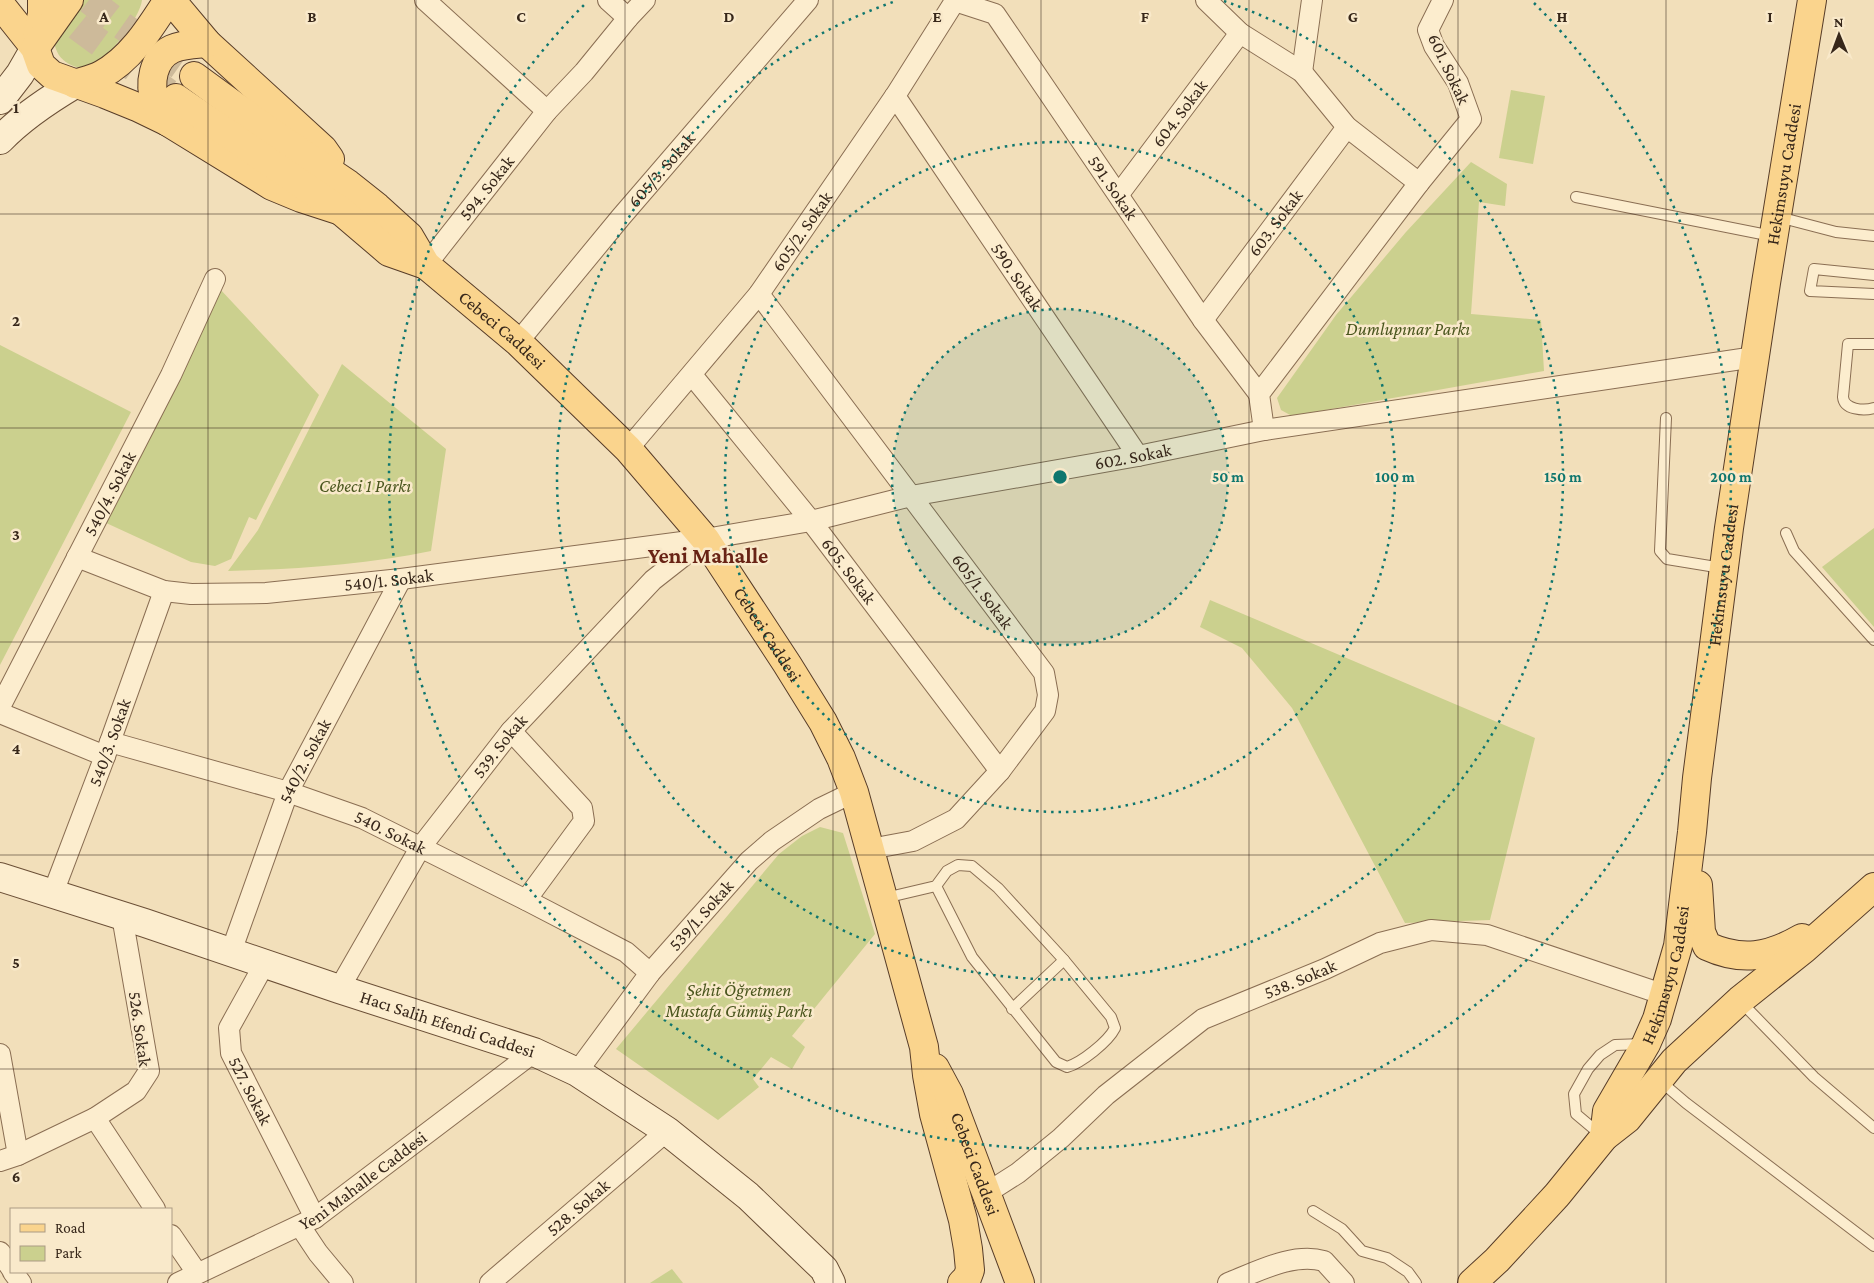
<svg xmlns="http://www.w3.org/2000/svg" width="1874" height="1283" font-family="'Crimson Pro',serif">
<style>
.green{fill:#cbd08e}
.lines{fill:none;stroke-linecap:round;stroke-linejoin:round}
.primary-tunnel{stroke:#cdba9a;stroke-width:28;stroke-dasharray:28 14;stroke-linecap:butt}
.service-casing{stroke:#8a6e53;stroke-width:12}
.minor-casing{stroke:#8a6e53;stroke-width:22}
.secondary-casing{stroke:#6b4f36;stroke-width:30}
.primary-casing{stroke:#573c28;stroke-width:30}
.service{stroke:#fcedce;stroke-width:10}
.minor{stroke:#fcedce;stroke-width:20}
.secondary{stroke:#fcedce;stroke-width:28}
.primary{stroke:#fad48d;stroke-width:28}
.grid{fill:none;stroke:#37271a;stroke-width:1;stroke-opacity:0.55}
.ring{fill:none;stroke:#0f766e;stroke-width:2.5;stroke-dasharray:2.5 5}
.labels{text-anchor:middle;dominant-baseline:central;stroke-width:5;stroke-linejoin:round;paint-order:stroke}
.street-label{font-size:18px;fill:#37271a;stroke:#f9e9ca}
.park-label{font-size:18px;font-style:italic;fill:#4a561e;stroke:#f9e9ca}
.district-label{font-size:22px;font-weight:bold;fill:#682315;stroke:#f9e9ca}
.grid-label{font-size:16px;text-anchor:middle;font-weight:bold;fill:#37271a;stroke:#f9e9ca;stroke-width:5;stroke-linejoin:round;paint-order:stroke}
.centre{fill:#0f766e;stroke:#f9e9ca;stroke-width:2.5}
.ring-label{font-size:15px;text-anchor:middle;font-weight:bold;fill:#0f766e;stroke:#f9e9ca;stroke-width:5;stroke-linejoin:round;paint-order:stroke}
</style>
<rect width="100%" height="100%" fill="#f2dfba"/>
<g class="green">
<path d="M 79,0 L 142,0 C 140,18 108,59 91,66 C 83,69 76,68 69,64 C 60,59 56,52 54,42 Z"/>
<polygon points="1511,90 1545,96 1533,164 1499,158"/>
<polygon points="1471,162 1507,184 1505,206 1479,202 1471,314 1541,320 1544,371 1292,416 1281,410 1277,398 1336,315 1406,232"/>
<polygon points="219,288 319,395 256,520 249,517 231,559 215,566 191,562 104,522"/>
<polygon points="0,345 131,412 0,665"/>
<path d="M 342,364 L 446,449 L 431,551 C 364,565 296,569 228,571 L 258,530 Z"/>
<polygon points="1874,528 1874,627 1822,567"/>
<polygon points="1210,600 1535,738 1490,920 1405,923 1292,708 1242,648 1200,627"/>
<polygon points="820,827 843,833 875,934 792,1036 805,1047 792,1069 771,1057 753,1079 759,1087 718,1120 616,1049 779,854 802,836"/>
<polygon points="672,1269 683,1283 650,1283"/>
</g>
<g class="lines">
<g class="primary-tunnel">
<polyline points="45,0 78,27 170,94"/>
<polyline points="89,0 117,22 194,76"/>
</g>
<g class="service-casing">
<g id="service">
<polyline points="1576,197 1772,236"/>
<polyline points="1779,217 1836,232 1874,236"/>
<polyline points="1874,275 1814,269 1810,291 1874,294"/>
<path d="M 1874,344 L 1848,344 L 1843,397 C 1844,410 1864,411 1874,408"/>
<polyline points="1666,418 1660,551 1667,559 1722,568"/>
<polyline points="1786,533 1794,551 1874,640"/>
<path d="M 936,886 L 972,957 L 1056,1062 L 1067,1067 C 1081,1063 1108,1042 1115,1028 L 1111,1017 L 1064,960"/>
<polyline points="885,898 936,886 947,871 958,865 972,866 998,888 1064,960 1012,1009"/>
<polyline points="1740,1001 1814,1077 1874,1128"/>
<polyline points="1659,1080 1686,1103 1874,1246"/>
<polyline points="1601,1135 1576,1114 1574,1094 1588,1069 1600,1055 1615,1045 1643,1044"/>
<polyline points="1313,1211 1342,1229 1362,1251 1387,1258 1408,1272 1416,1283"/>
</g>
</g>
<g class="minor-casing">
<g id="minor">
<polyline points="425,0 547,111"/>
<polyline points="608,0 628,18"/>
<polyline points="1206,0 1240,33 1302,72 1347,127 1419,183"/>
<path id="s1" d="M 955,1 L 995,14 L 1203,320 L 1259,394"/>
<polyline points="1302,72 1312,0"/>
<path id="s2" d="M 895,96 L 1138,456"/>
<path id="s3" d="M 1119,194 L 1240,33"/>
<path id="s4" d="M 426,265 L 547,111 L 584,72 L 628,18 L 645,0"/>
<path id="s5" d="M 759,294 L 1044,673 L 1048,695 L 1045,711 L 1000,771 L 956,819 L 913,841 L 870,849"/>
<path id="s6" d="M 1203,320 L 1347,127"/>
<path id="s7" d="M 518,342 L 621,217 L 808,0"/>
<path id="s8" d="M 692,375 L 811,521 L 1000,771"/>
<polyline points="1264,430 1259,394 1419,183 1471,119 1458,83 1434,46 1428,30 1443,0"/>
<path id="s9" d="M 628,449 L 759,294 L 895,96 L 955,1 L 954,0"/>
<path id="s10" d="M 77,557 L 164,591 L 191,594 L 266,593 L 401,579 L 705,539 L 811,521 L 911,496 L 1138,456 L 1264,430 L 1755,357"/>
<path id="s11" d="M 0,707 L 171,375 L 215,279"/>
<polyline points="0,713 105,756"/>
<polyline points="511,731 582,808 584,821 526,900"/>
<path id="s12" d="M 110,742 L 288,792 L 362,818 L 526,900 L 626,952 L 650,973"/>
<path id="s13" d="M 53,893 L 105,756 L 164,591"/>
<path id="s14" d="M 231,952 L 288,792 L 401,579"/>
<path id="s15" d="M 265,963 L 229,1028 L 231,1053 L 315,1218"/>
<path id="s16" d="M 339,989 L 420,848 L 511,731 L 653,580 L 704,540"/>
<polyline points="0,1054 18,1155"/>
<path id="s17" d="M 577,1072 L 650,973 L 749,861 L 772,841 L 819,809 L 854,792"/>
<polyline points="95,1118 155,1209"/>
<polyline points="0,1161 18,1155 95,1118 136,1091 149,1071 122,916"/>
<path id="s18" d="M 985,1194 L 1018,1173 L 1061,1138 L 1106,1095 L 1203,1019 L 1325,969 L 1380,943 L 1431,930 L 1487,935 L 1665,995"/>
<polyline points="300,1226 318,1253 343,1283"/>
<polyline points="171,1235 197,1273"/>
<polyline points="0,1252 11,1268"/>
<polyline points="13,1272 21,1283"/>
<path id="s19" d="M 178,1283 L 315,1218 L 534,1052"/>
<path id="s20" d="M 490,1283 L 667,1131"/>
<path d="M 1228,1283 C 1257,1272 1293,1252 1324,1261 L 1344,1283"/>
</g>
</g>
<g class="secondary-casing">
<g id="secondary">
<polyline points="0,100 20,74 35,48"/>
<path d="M 0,140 C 22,117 48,100 75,84"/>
<path id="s21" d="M 0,877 L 145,923 L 339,989 L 534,1052 L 577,1072 L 667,1131 L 748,1196 L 824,1269 L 831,1283"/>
</g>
</g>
<g class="primary-casing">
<g id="primary">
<polyline points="171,0 207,43 323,149 330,159"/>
<polyline points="0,4 35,48 41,65 52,75 105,94 137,107 168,122 272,186 301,198 341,211"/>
<polyline points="36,42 42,14 42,0"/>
<polyline points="35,48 69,0"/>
<path id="s22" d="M 194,76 L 272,133 L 348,184 L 377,207 L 409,236 L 426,265 L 518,342 L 628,449 L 705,539 L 787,664 L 823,722 L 841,758 L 854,792 L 924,1047 L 927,1075 L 934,1114 L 963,1220 L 968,1249 L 970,1270 L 967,1278 L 962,1283"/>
<path d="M 75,84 C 84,81 93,79 101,75 C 131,59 150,28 168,0"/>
<polyline points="176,98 341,211 389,252 426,265"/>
<path d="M 168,122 C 164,116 159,110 156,103 C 148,84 153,58 172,49 C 183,44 196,44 207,43"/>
<path d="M 1698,885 L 1701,932 L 1707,946 C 1742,962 1769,957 1802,938"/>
<path id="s23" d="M 935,1068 L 949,1094 L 1020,1283"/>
<path id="s24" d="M 1604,1137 L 1607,1111 L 1646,1044 L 1657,1019 L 1678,946 L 1692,832 L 1697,778 L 1729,528 L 1766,283 L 1812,0"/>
<polyline points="1472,1283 1497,1260 1557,1195 1604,1137 1627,1119 1674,1061 1740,1000 1804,949 1874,887"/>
</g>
</g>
<use href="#service" class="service"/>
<use href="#minor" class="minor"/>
<use href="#secondary" class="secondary"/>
<use href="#primary" class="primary"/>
</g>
<path class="grid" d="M 208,0 L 208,1283M 416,0 L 416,1283M 625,0 L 625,1283M 833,0 L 833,1283M 1041,0 L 1041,1283M 1249,0 L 1249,1283M 1458,0 L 1458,1283M 1666,0 L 1666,1283M 0,214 L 1874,214M 0,428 L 1874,428M 0,642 L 1874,642M 0,855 L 1874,855M 0,1069 L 1874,1069"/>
<circle cx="1060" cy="477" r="168" fill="#0f766e" fill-opacity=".12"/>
<g class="ring">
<circle cx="1060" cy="477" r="168"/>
<circle cx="1060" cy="477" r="335"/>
<path d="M1224 1A503 503 0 1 1 896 1"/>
<path d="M1534 3A671 671 0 1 1 586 3"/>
</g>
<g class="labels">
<g class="street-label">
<text transform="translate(1449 69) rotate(65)">601. Sokak</text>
<text stroke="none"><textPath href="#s3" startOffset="101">604. Sokak</textPath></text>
<text stroke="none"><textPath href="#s7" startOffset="224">605/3. Sokak</textPath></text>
<text stroke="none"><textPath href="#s24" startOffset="986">Hekimsuyu Caddesi</textPath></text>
<text stroke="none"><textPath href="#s1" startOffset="252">591. Sokak</textPath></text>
<text stroke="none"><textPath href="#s4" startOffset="98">594. Sokak</textPath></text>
<text stroke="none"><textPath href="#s6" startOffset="121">603. Sokak</textPath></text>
<text stroke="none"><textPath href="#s9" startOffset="279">605/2. Sokak</textPath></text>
<text stroke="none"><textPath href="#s2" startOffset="218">590. Sokak</textPath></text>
<text stroke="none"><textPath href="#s22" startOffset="402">Cebeci Caddesi</textPath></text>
<text stroke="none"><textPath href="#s10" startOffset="1074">602. Sokak</textPath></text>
<text stroke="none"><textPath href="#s11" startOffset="240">540/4. Sokak</textPath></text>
<text stroke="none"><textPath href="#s8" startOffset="251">605. Sokak</textPath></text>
<text stroke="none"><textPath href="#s24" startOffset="581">Hekimsuyu Caddesi</textPath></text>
<text stroke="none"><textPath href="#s10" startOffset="319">540/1. Sokak</textPath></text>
<text stroke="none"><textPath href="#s5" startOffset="372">605/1. Sokak</textPath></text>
<text stroke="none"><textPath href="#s22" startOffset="808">Cebeci Caddesi</textPath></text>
<text stroke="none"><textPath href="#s13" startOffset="161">540/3. Sokak</textPath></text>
<text stroke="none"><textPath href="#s16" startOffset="292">539. Sokak</textPath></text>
<text stroke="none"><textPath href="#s14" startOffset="205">540/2. Sokak</textPath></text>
<text stroke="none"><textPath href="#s12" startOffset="295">540. Sokak</textPath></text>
<text stroke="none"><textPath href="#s17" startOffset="200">539/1. Sokak</textPath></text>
<text stroke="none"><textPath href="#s24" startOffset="176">Hekimsuyu Caddesi</textPath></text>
<text stroke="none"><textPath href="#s18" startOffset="385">538. Sokak</textPath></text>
<text stroke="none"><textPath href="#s21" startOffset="471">Hacı Salih Efendi Caddesi</textPath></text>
<text transform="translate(140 1029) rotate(82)">526. Sokak</text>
<text stroke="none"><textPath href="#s15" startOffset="142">527. Sokak</textPath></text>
<text stroke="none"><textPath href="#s23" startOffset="104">Cebeci Caddesi</textPath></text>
<text stroke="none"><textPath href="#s19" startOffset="212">Yeni Mahalle Caddesi</textPath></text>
<text stroke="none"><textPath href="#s20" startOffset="116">528. Sokak</textPath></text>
</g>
<g class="park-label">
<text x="1408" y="329">Dumlupınar Parkı</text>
<text x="365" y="486">Cebeci 1 Parkı</text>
<text x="739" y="990">Şehit Öğretmen<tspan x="739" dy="21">Mustafa Gümüş Parkı</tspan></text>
</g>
<g class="district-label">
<text x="708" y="555">Yeni Mahalle</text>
</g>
</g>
<g class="grid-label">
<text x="104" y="22">A</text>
<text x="312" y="22">B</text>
<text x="521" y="22">C</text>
<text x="729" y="22">D</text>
<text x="937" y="22">E</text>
<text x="1145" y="22">F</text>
<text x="1353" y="22">G</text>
<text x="1562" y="22">H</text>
<text x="1770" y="22">I</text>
<text x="16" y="113">1</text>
<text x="16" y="326">2</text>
<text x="16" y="540">3</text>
<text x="16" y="754">4</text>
<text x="16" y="968">5</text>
<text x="16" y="1182">6</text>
</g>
<circle cx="1060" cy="477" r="8" class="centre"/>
<g class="ring-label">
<text x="1228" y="482">50 m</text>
<text x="1395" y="482">100 m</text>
<text x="1563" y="482">150 m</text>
<text x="1731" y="482">200 m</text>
</g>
<rect x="10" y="1208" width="162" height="65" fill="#f9e9ca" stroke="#ab9b84"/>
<rect x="20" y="1224" width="25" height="8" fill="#fad48d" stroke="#ab9b84"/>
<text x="55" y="1233" font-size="15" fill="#37271a">Road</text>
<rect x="20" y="1246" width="25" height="15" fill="#cbd08e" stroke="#ab9b84"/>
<text x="55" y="1258" font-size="15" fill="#37271a">Park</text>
<g transform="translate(1839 35) rotate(359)" stroke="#f9e9ca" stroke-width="4" paint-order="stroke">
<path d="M0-4L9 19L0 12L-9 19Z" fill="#37271a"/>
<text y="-8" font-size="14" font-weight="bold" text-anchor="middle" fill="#37271a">N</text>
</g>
</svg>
